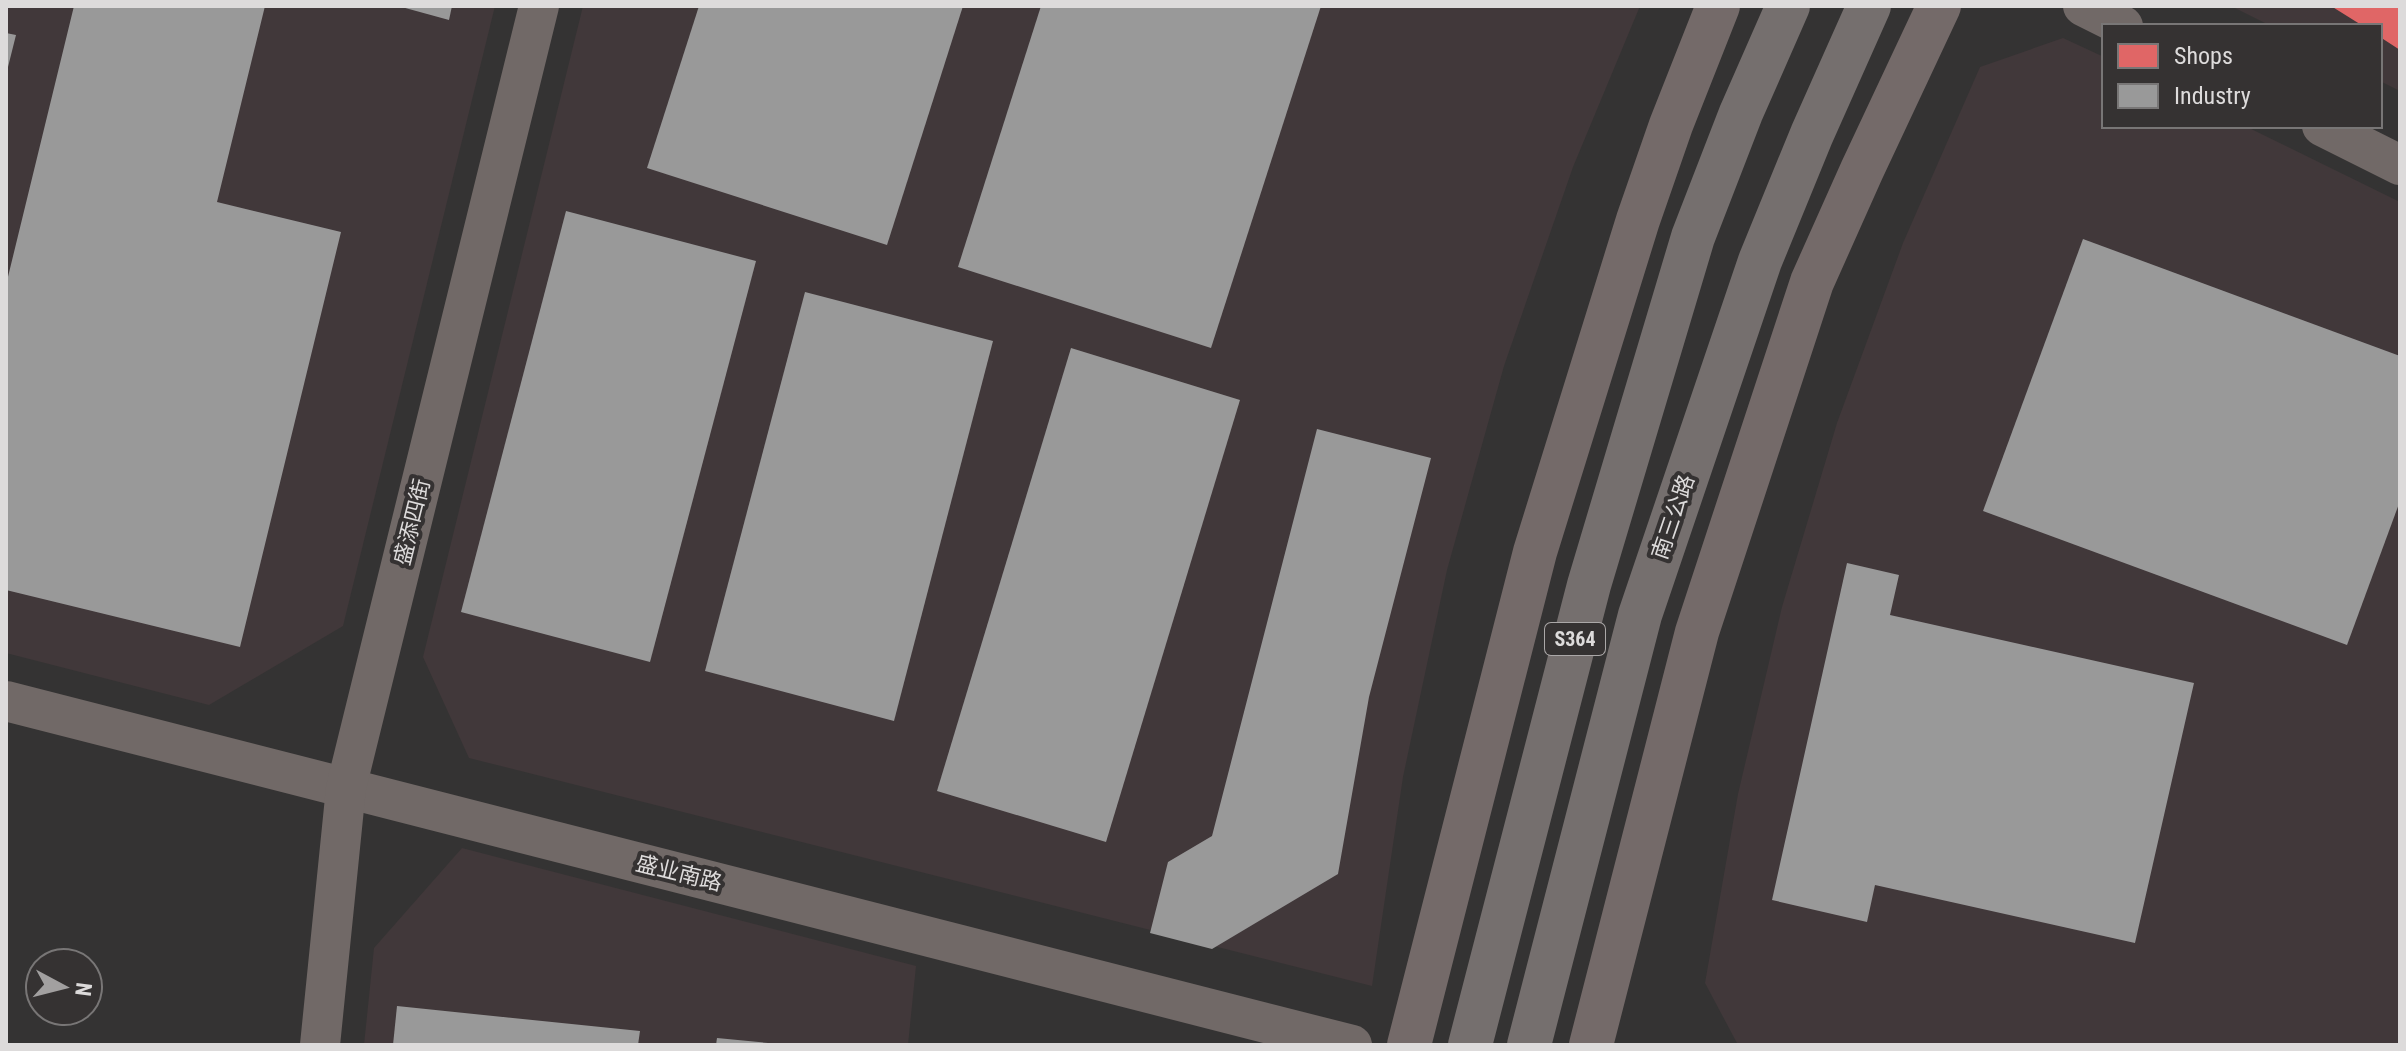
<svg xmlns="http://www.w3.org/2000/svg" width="2406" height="1051" font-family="'Roboto Condensed','Noto Sans SC',sans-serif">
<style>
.built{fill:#41383a}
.shops{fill:#e06666}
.industry{fill:#999}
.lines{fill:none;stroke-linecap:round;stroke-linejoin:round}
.street{stroke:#716967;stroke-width:40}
.secondary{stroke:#746a69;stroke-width:44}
.highway{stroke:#756f6e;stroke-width:44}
.labels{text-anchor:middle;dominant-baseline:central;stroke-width:8;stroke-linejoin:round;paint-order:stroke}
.shield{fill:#353232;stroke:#aba8a8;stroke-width:2}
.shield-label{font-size:20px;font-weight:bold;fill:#dddbdb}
.street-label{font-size:22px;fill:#dddbdb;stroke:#353232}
</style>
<rect width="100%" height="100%" fill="#343333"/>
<g class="built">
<polygon points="6,6 495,6 343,626 209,705 6,653"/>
<polygon points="583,6 1640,6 1573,167 1504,366 1447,570 1403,777 1372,986 469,758 423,657"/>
<polygon points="2231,6 2400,6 2400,91 2380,81 2380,26 2271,26"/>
<polygon points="2063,38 2104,57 2104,126 2245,126 2400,202 2400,1045 1738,1045 1705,983 1738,794 1782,607 1837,423 1903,243 1980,67"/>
<polygon points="462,848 916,966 908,1045 364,1045 374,948"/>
</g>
<polygon class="shops" points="2331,6 2400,6 2400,50 2380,37 2380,26 2363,26"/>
<g class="industry">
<polygon points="74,6 265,6 217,202 341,232 240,647 6,590 6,285"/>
<polygon points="398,6 452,6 449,20"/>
<polygon points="699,6 963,6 887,245 647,168"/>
<polygon points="1041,6 1321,6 1211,348 958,267"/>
<polygon points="6,33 16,35 7,71 6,71"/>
<polygon points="566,211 756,261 650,662 461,612"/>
<polygon points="2083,239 2400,356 2400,501 2347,645 1983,511"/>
<polygon points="805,292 993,341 894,721 705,671"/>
<polygon points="1071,348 1240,400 1106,842 937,791"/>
<polygon points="1317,429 1431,458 1369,697 1338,874 1212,949 1150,933 1168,862 1212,836"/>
<polygon points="1847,563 1899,575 1890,615 2194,683 2135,943 1875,885 1867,922 1772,900"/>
<polygon points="397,1006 640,1031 638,1045 393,1045"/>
<polygon points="717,1038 768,1043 767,1045 716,1045"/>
</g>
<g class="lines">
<g class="street">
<polyline points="2083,6 2123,26"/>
<polyline points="2322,126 2400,165"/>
<polyline points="6,701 1352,1045"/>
<polyline points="320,1045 346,788 539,6"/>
</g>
<g class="secondary">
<polyline points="1409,1045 1535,552 1638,220 1671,125 1718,6"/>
<polyline points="1591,1045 1697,632 1812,282 1862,170 1939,6"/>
</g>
<g class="highway">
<polyline points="1470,1045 1589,585 1693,237 1741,113 1788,6"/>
<polyline points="1529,1045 1640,615 1760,261 1812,134 1869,6"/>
</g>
</g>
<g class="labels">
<rect class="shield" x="1545" y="623" width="60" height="32" rx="6"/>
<g class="shield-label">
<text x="1575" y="639">S364</text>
</g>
<g class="street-label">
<text transform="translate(1673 517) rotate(-71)">南三公路</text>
<text transform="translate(412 522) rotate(-76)">盛添四街</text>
<text transform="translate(679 873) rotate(14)">盛业南路</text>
</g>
</g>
<rect width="2406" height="1051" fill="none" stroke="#dddbdb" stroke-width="16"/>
<rect x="2102" y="24" width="280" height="104" fill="#353232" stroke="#787676" stroke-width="2"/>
<rect x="2118" y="44" width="40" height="24" fill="#e06666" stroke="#787676" stroke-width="2"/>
<text x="2174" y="64" font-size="24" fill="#dddbdb">Shops</text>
<rect x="2118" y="84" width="40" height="24" fill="#999999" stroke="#787676" stroke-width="2"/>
<text x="2174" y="104" font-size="24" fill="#dddbdb">Industry</text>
<g transform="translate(64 987) rotate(97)"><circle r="38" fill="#353232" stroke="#787676" stroke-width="2"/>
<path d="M0-6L14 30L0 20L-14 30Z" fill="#a2a0a0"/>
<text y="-12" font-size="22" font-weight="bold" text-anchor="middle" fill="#dddbdb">N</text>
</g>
</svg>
